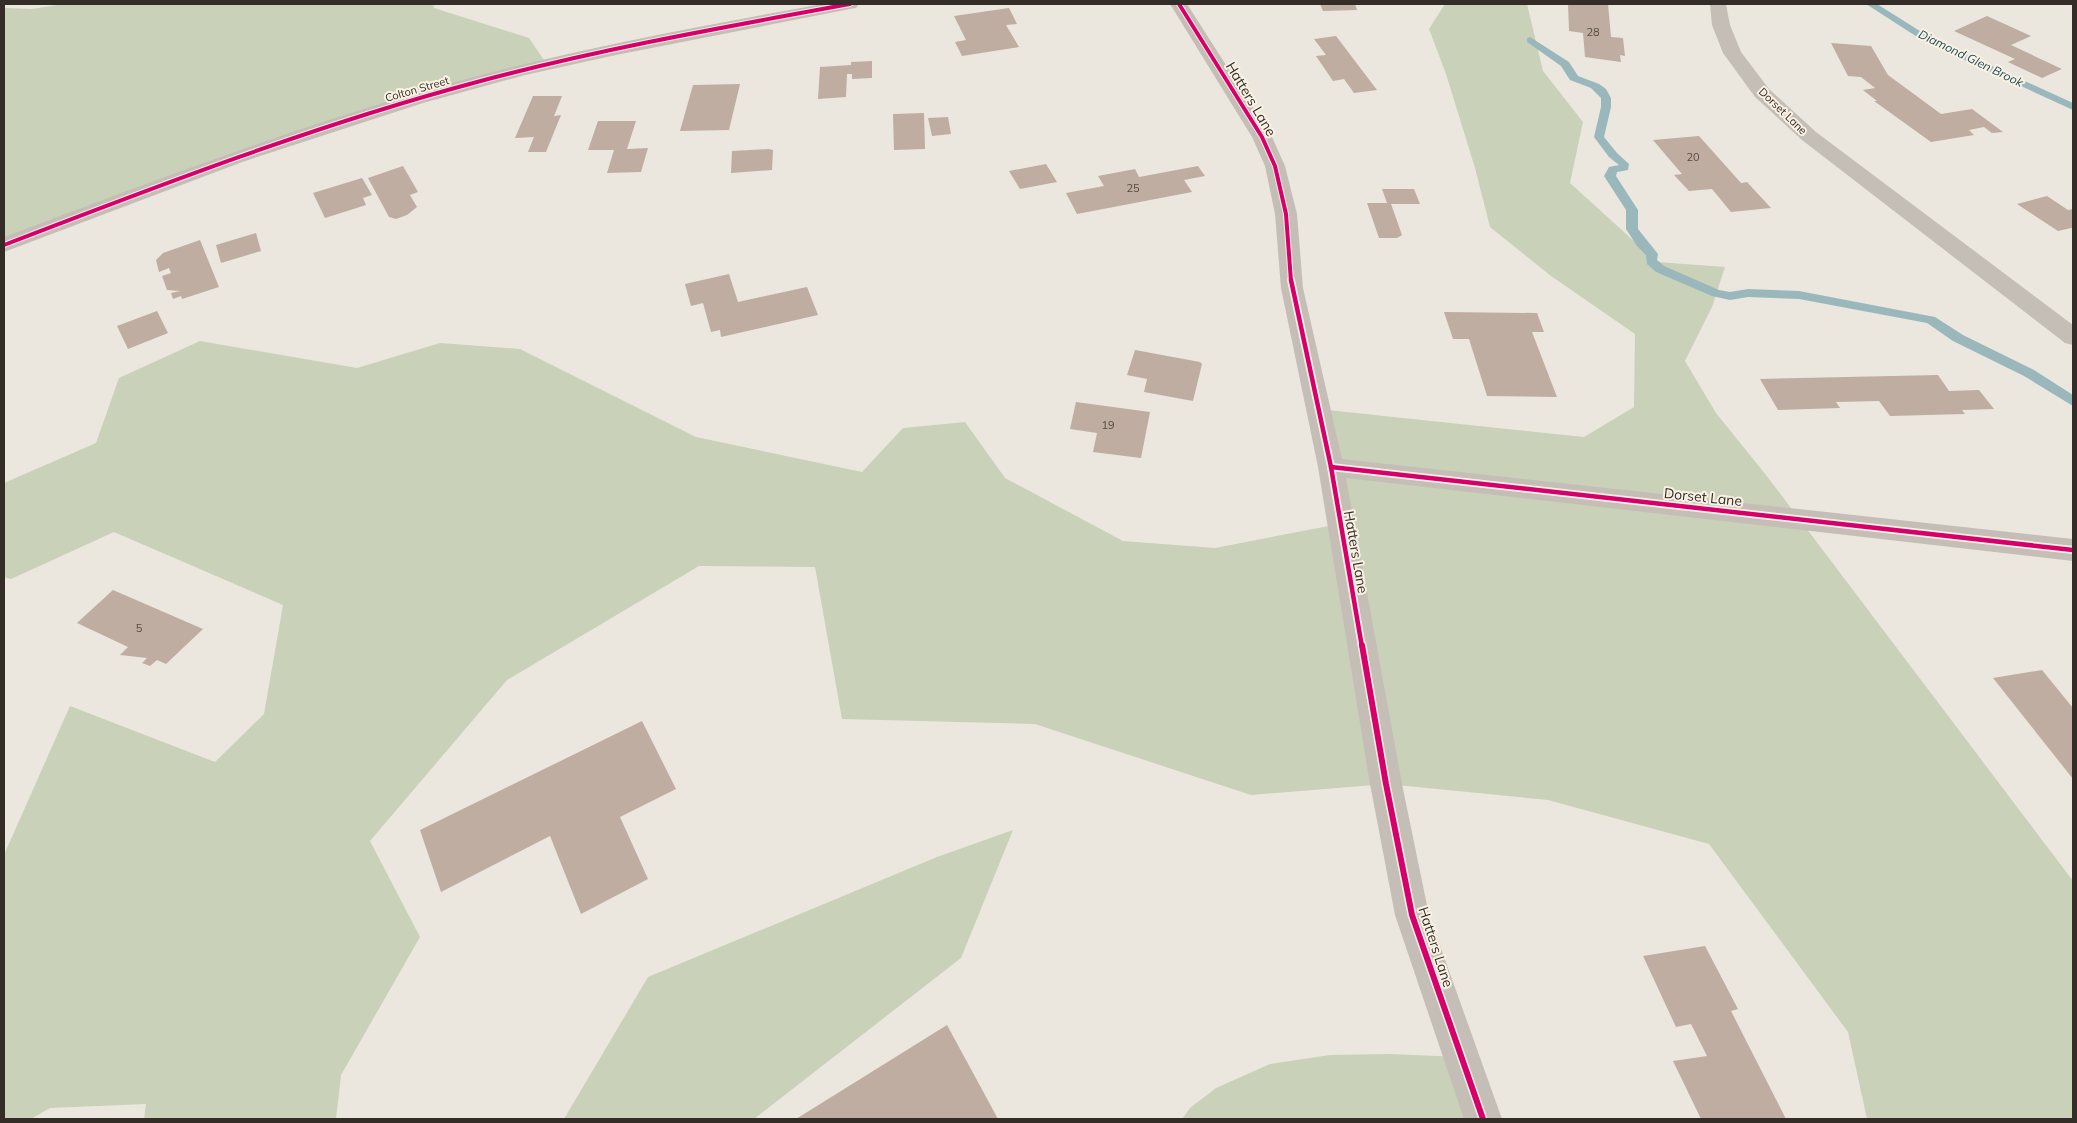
<svg xmlns="http://www.w3.org/2000/svg" width="2077" height="1123" font-family="Mulish,sans-serif">
<style>
.green{fill:#c9d1b8}
.lines{fill:none;stroke-linecap:round;stroke-linejoin:round}
.stream{fill:#9ab8bc;fill-rule:evenodd}
.building{fill:#beada0}
.minor{fill:#c4beb7;fill-rule:evenodd}
.cycleway-far2-casing{stroke:#f9f2e4;stroke-width:6}
.cycleway-far1-casing{stroke:#f9f2e4;stroke-width:8}
.cycleway-casing{stroke:#f9f2e4;stroke-width:9}
.cycleway-far2{stroke:#d6006c;stroke-width:4}
.cycleway-far1{stroke:#d6006c;stroke-width:4.5}
.cycleway{stroke:#d6006c;stroke-width:6}
.labels{text-anchor:middle;dominant-baseline:central;stroke-width:4;stroke-linejoin:round;paint-order:stroke}
.number-label{font-size:11px;fill:#564c44}
.far-street-label{font-size:11px;fill:#342c26;stroke:#f9f2e4}
.far-water-label{font-size:12px;font-style:italic;fill:#1c4a55;stroke:#f9f2e4}
.street-label{font-size:14px;fill:#342c26;stroke:#f9f2e4}
</style>
<rect width="100%" height="100%" fill="#ebe7de"/>
<g class="green">
<polygon points="63,4 433,4 434,8 529,38 548,66 477,82 203,169 4,245 4,8 32,9"/>
<polygon points="1445,4 1527,4 1543,71 1583,122 1570,183 1657,262 1725,267 1712,307 1685,361 1716,413 1766,475 2073,881 2073,1119 1867,1119 1848,1032 1709,844 1548,800 1386,784 1251,795 1035,724 842,719 815,567 699,566 507,680 370,841 420,937 341,1075 336,1119 144,1119 146,1104 50,1108 31,1119 4,1119 4,855 70,706 215,762 264,714 283,605 114,532 11,579 4,577 4,483 96,443 119,378 200,341 357,368 440,343 520,349 696,437 862,472 903,428 965,422 1005,478 1123,541 1215,548 1339,524 1318,409 1584,437 1634,407 1635,334 1551,276 1490,227 1475,168 1446,74 1429,29"/>
<polygon points="1013,830 961,958 754,1119 564,1119 648,977 937,857"/>
<polygon points="1389,1054 1461,1057 1483,1119 1182,1119 1190,1108 1216,1088 1270,1064 1330,1055"/>
</g>
<g class="lines">
<g class="stream">
<polygon points="1866,4 1877,4 1931,38 2073,103 2073,110 1925,42"/>
<polygon points="1530,37 1569,62 1578,76 1599,84 1606,89 1611,98 1611,107 1604,137 1617,153 1629,164 1628,170 1617,172 1616,176 1638,210 1638,229 1658,254 1657,260 1664,266 1719,290 1730,292 1748,289 1799,291 1935,317 1963,335 2034,370 2073,395 2073,406 2024,376 1953,341 1927,323 1799,299 1748,297 1730,300 1712,296 1656,272 1647,264 1646,255 1637,246 1626,229 1626,210 1604,176 1609,167 1619,165 1609,157 1594,137 1601,107 1601,98 1591,88 1570,80 1561,66 1527,42 1527,38"/>
</g>
</g>
<g class="building">
<polygon points="1320,4 1355,4 1357,10 1323,11"/>
<polygon points="1568,4 1608,4 1611,37 1623,38 1625,56 1620,55 1621,62 1585,57 1583,33 1569,31"/>
<polygon points="1009,8 1017,24 1006,25 1019,47 962,56 955,42 966,40 954,16"/>
<polygon points="1987,16 2031,36 2011,45 2062,69 2042,78 2008,62 2015,59 1954,31"/>
<polygon points="1336,36 1377,90 1354,93 1344,79 1333,81 1316,56 1326,55 1314,39"/>
<polygon points="1831,43 1871,46 1888,75 1941,114 1972,109 2003,132 1992,133 1984,127 1969,130 1974,135 1931,142 1874,101 1877,101 1863,90 1875,88 1861,77 1848,76"/>
<polygon points="872,61 872,78 852,79 852,74 847,74 846,97 818,99 820,67 851,65 851,62"/>
<polygon points="740,84 729,130 680,131 693,85"/>
<polygon points="533,96 562,96 554,116 561,115 546,152 528,152 534,137 515,138"/>
<polygon points="924,113 925,149 894,150 893,114"/>
<polygon points="948,117 951,134 932,136 928,118"/>
<polygon points="598,121 636,121 627,149 648,148 641,172 607,173 614,150 588,150"/>
<polygon points="1699,136 1741,183 1747,182 1771,208 1731,212 1712,189 1689,191 1674,175 1682,174 1653,140"/>
<polygon points="769,149 773,150 772,170 731,173 732,151"/>
<polygon points="1046,164 1057,182 1020,189 1009,171"/>
<polygon points="403,166 418,192 410,195 417,207 407,215 396,219 389,217 368,178"/>
<polygon points="1198,166 1205,176 1184,180 1192,192 1077,214 1066,193 1104,186 1098,176 1135,169 1139,177"/>
<polygon points="362,178 372,195 363,198 366,205 325,218 313,193"/>
<polygon points="1382,189 1414,189 1420,204 1391,204 1402,235 1397,238 1379,238 1367,203 1387,203"/>
<polygon points="2047,196 2068,210 2073,209 2073,229 2071,228 2058,231 2017,204"/>
<polygon points="256,233 261,251 221,263 216,245"/>
<polygon points="200,240 219,287 182,299 181,296 173,299 171,293 180,291 167,290 162,276 171,273 169,268 159,272 156,260 163,253"/>
<polygon points="729,274 738,302 807,287 818,315 721,337 720,330 711,332 703,303 691,306 685,284"/>
<polygon points="157,311 168,333 128,349 117,326"/>
<polygon points="1444,312 1537,313 1544,332 1532,332 1557,397 1487,396 1469,339 1453,339"/>
<polygon points="1135,350 1200,362 1202,364 1193,401 1144,392 1147,379 1127,375"/>
<polygon points="1938,375 1949,391 1979,390 1994,409 1962,410 1965,414 1890,416 1879,401 1836,402 1840,408 1778,410 1760,379"/>
<polygon points="1076,402 1150,412 1141,458 1093,452 1097,433 1070,429"/>
<polygon points="113,590 203,629 166,664 157,660 150,666 142,663 147,658 120,655 128,647 77,623"/>
<polygon points="2042,670 2073,708 2073,779 1993,678"/>
<polygon points="642,721 676,789 620,817 648,879 581,914 550,836 441,892 420,830"/>
<polygon points="1705,946 1738,1009 1731,1011 1786,1119 1701,1119 1673,1061 1707,1056 1691,1024 1676,1027 1643,956"/>
<polygon points="947,1025 998,1119 796,1119"/>
</g>
<g class="lines">
<g class="minor">
<path d="M 823,4 L 859,4 L 856,8 L 850,9 L 616,55 L 525,75 L 423,103 L 245,161 L 4,252 L 4,237 C 137,187 271,136 409,95 C 544,55 684,29 823,4 Z"/>
<polygon points="1170,4 1187,4 1272,137 1285,166 1297,214 1303,288 1342,459 2073,539 2073,561 1346,478 1402,784 1429,915 1502,1119 1464,1119 1395,915 1370,784 1318,467 1281,288 1275,214 1265,166 1252,137"/>
<polygon points="1710,4 1726,4 1730,25 1741,52 1769,89 1816,132 2073,325 2073,345 2065,343 1802,140 1755,97 1723,53 1712,25"/>
</g>
<g class="cycleway-far2-casing">
<g id="cycleway-far2">
<polyline points="1179,4 1262,137 1275,166 1286,214 1291,281"/>
<path d="M 4,245 C 160,185 316,125 477,82 C 600,49 725,27 850,4"/>
</g>
</g>
<g class="cycleway-far1-casing">
<g id="cycleway-far1">
<polyline points="1291,280 1331,467 1362,647"/>
<polyline points="1331,467 2073,550"/>
</g>
</g>
<g class="cycleway-casing">
<polyline id="cycleway" points="1362,645 1386,784 1412,915 1483,1119"/>
</g>
<use href="#cycleway-far2" class="cycleway-far2"/>
<use href="#cycleway-far1" class="cycleway-far1"/>
<use href="#cycleway" class="cycleway"/>
</g>
<g class="labels">
<g class="number-label">
<text x="1593" y="32">28</text>
<text x="1693" y="157">20</text>
<text x="1133" y="188">25</text>
<text x="1108" y="425">19</text>
<text x="139" y="628">5</text>
</g>
<g class="far-street-label">
<text transform="translate(417 89) rotate(-16)">Colton Street</text>
<text transform="translate(1783 111) rotate(44)">Dorset Lane</text>
</g>
<g class="far-water-label">
<text transform="translate(1971 58) rotate(26)">Diamond Glen Brook</text>
</g>
<g class="street-label">
<text transform="translate(1251 99) rotate(59)">Hatters Lane</text>
<text transform="translate(1703 497) rotate(6)">Dorset Lane</text>
<text transform="translate(1356 552) rotate(80)">Hatters Lane</text>
<text transform="translate(1436 947) rotate(72)">Hatters Lane</text>
</g>
</g>
<rect width="2077" height="1123" fill="none" stroke="#342c26" stroke-width="10"/>
</svg>
